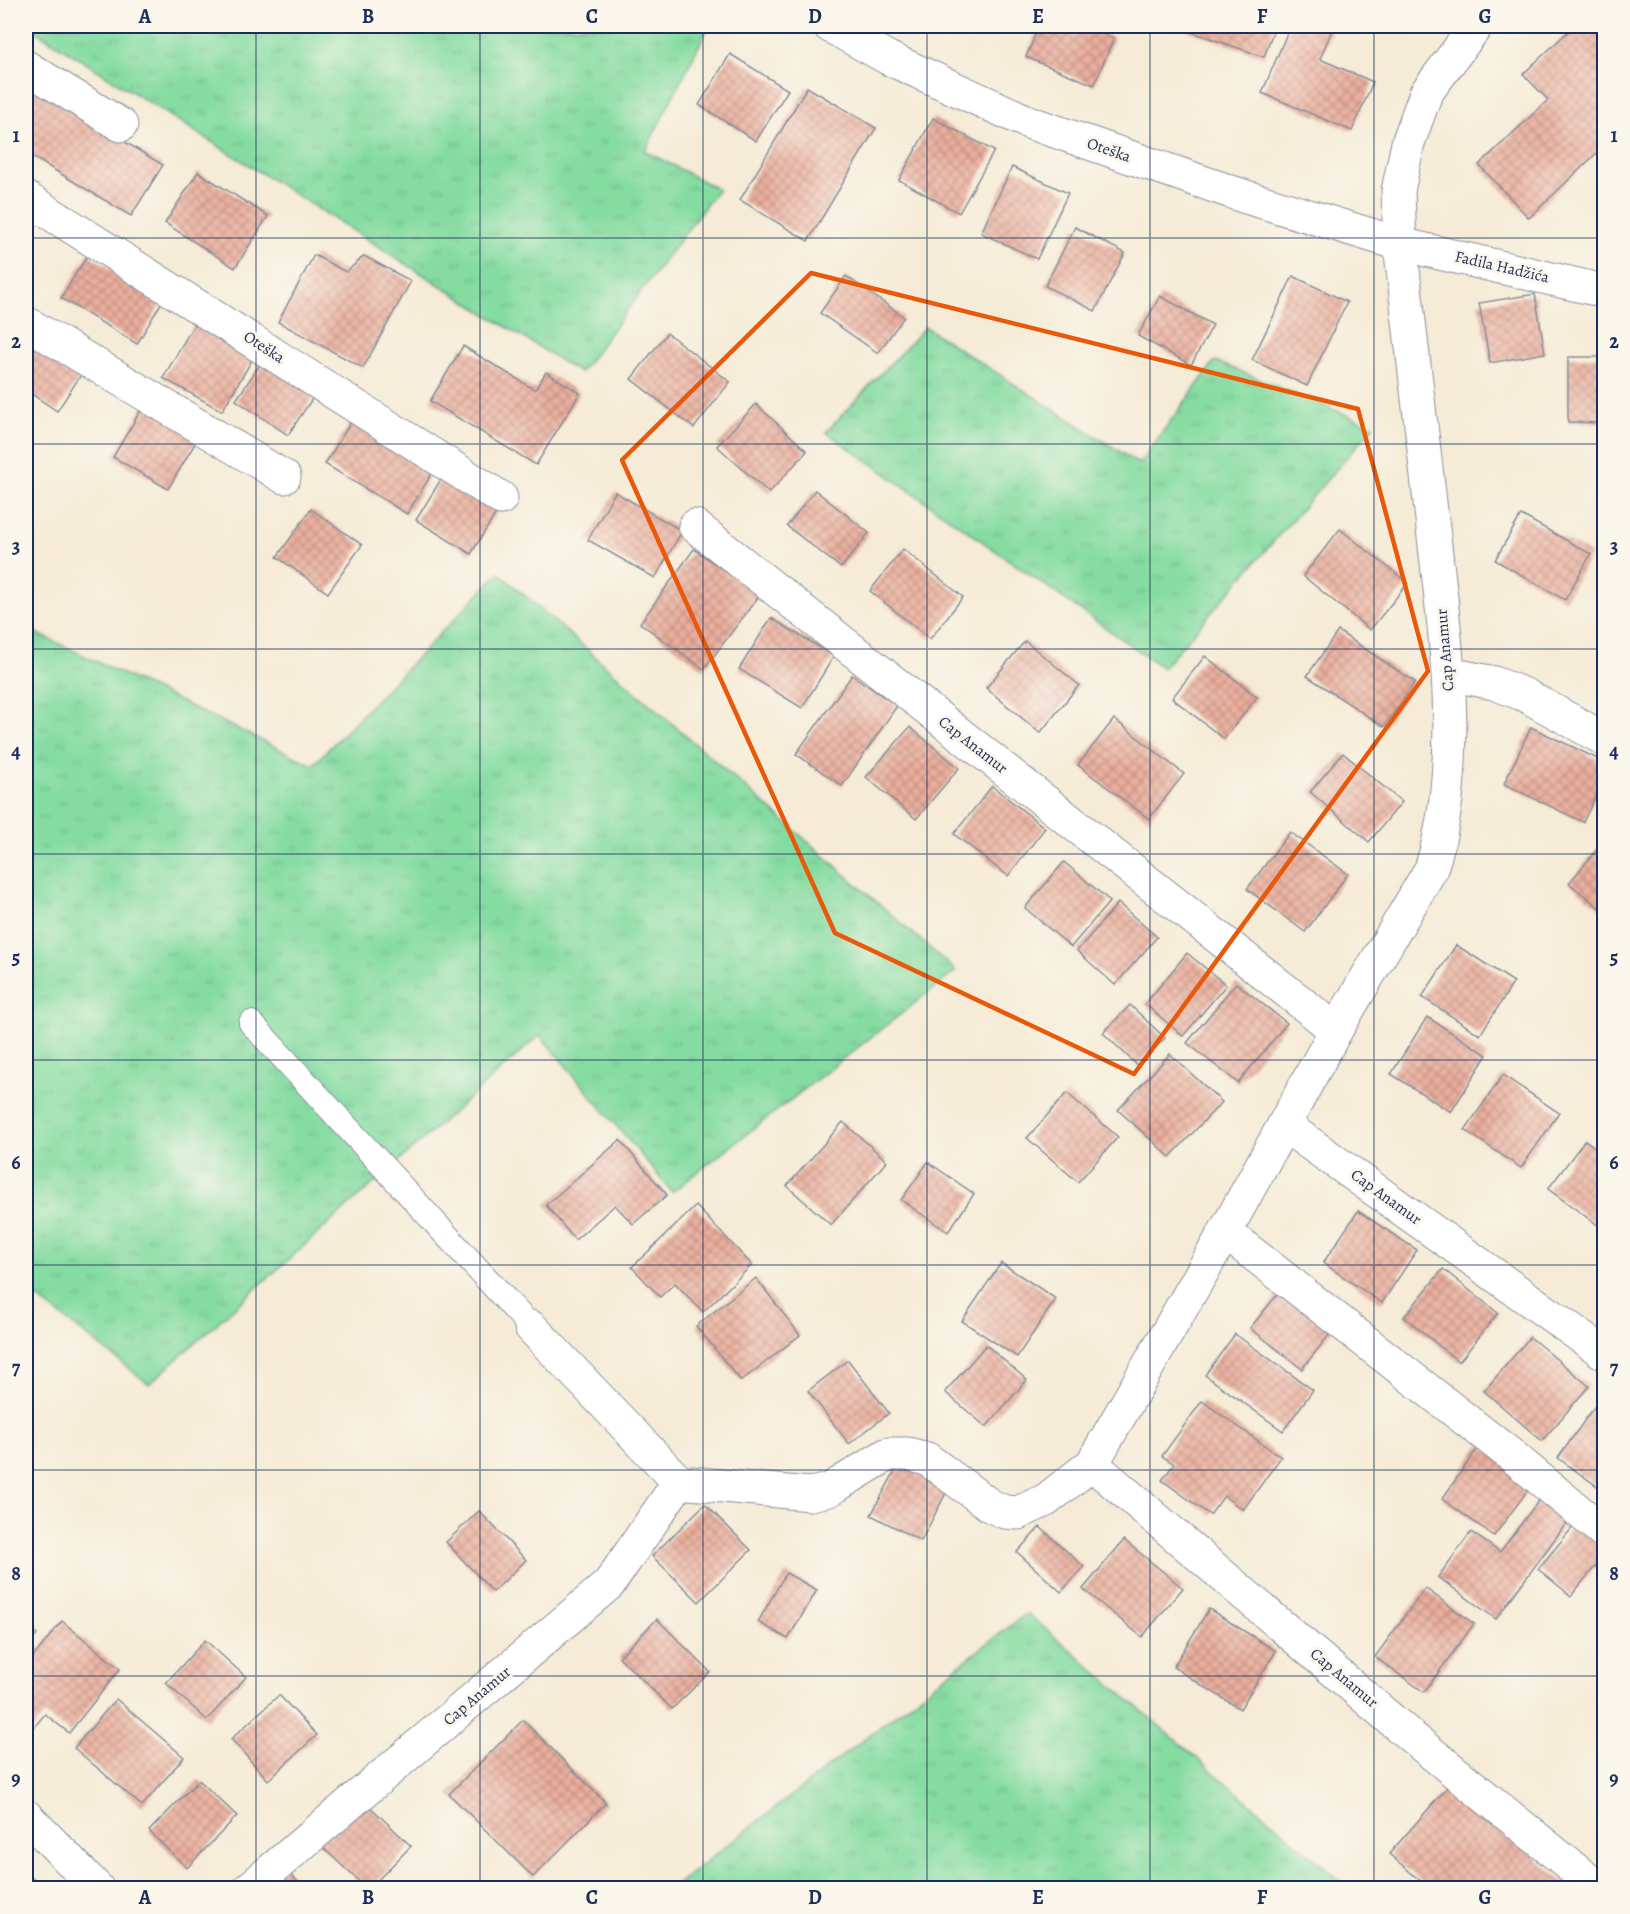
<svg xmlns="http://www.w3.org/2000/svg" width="1630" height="1914" font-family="Alegreya,serif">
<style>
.grass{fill:url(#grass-tufts);stroke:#508680;stroke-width:1.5}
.building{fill:url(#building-cross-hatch)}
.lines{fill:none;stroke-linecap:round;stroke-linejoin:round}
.service-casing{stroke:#888d9a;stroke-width:26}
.minor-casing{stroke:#888d9a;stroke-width:35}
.service{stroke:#fff;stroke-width:24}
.minor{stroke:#fff;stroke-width:33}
.marked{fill:none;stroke:#e8590c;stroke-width:4.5;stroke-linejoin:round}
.grid{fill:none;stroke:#1b2f5e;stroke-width:1.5;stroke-opacity:0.55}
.labels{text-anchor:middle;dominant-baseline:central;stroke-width:6;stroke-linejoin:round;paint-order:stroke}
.street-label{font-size:16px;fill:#1b2f5e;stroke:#fbf7ec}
.neatline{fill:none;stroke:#1b2f5e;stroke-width:2}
.grid-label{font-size:20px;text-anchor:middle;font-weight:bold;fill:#1b2f5e}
</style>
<defs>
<pattern id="grass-tufts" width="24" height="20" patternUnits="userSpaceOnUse" patternTransform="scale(1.5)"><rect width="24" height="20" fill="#85dca1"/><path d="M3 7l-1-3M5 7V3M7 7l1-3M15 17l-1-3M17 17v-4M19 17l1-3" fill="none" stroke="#72bd8d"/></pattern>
<pattern id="building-cross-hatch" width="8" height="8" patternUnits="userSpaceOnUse" patternTransform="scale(1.5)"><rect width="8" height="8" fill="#ebaf9d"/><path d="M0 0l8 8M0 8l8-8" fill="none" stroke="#be8f83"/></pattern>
</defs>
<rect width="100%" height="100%" fill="#fbf7ec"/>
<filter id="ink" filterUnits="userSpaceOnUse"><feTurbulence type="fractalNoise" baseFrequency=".0167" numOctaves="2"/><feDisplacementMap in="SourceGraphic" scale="12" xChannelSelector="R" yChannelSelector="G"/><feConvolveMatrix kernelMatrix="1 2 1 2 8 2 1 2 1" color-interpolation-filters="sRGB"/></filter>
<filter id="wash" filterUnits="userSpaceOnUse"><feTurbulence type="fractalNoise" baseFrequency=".008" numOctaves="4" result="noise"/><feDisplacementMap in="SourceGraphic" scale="24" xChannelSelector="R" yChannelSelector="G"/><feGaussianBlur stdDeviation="1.35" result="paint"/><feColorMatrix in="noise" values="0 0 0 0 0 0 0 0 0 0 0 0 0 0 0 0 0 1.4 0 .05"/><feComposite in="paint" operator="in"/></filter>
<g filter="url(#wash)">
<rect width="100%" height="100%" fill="#f5ebd6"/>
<g class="grass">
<polygon points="27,26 709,26 645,151 718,189 580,373"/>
<polygon points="925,327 1139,464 1215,361 1374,426 1163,668 826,432"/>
<polygon points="499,573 956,971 672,1192 540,1035 149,1384 26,1289 26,628 313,765"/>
<polygon points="1027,1613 1349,1888 672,1888"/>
</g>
<g id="blocks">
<g class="building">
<polygon points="1039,26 1085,26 1114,38 1094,85 1026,57"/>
<polygon points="1175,26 1275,26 1264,57"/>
<polygon points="1290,26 1322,26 1332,30 1320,59 1373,82 1352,131 1262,93"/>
<polygon points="1574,26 1604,26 1604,109 1601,112 1604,117 1604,146 1529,218 1479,165 1548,100 1523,74"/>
<polygon points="730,54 788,90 756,141 699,105"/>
<polygon points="26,82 163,165 131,216 26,153"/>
<polygon points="807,87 876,128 808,241 740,200"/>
<polygon points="933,118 994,151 959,213 899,180"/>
<polygon points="1012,167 1068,193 1037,259 981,233"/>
<polygon points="198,172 268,216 235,268 165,223"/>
<polygon points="1075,227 1125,253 1095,311 1045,286"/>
<polygon points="88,254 163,300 137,344 61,298"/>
<polygon points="314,255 346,272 364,256 411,281 363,368 278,322"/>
<polygon points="846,276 904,317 878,353 820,313"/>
<polygon points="1293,276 1347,302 1307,386 1252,360"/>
<polygon points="1535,294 1545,353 1490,363 1479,303"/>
<polygon points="1160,296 1213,325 1191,365 1138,336"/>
<polygon points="196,321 255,355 222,411 163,378"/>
<polygon points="667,333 730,382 694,428 631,379"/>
<polygon points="26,338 81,375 57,411 26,390"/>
<polygon points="463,346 535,390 546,372 580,393 536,465 430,401"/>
<polygon points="1568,357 1604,357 1604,423 1568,422"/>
<polygon points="262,361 314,396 288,435 236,400"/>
<polygon points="145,403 200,435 168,489 113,457"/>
<polygon points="756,404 807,451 769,493 717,446"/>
<polygon points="352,420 434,470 407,514 325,464"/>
<polygon points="443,476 498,510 471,554 416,520"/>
<polygon points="815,490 869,533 841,568 787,526"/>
<polygon points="615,492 682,531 655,578 588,540"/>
<polygon points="311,509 362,545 328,593 277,557"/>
<polygon points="1521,515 1591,554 1565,600 1495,560"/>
<polygon points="1340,529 1408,583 1370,630 1303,576"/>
<polygon points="694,549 759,596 704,669 640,623"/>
<polygon points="903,549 963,597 930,639 870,591"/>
<polygon points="771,618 834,656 802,708 739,669"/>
<polygon points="1338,631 1415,682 1384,727 1307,676"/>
<polygon points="1025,641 1079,685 1040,733 986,688"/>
<polygon points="1205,656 1257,697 1224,739 1172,698"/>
<polygon points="852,675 897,706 842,786 796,754"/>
<polygon points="1114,719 1184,774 1149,819 1078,765"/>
<polygon points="910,727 959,768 916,819 866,777"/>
<polygon points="1531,727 1604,762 1604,779 1583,822 1504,784"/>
<polygon points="1343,753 1402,802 1369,842 1310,792"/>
<polygon points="992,786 1045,828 1008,876 954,834"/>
<polygon points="1290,832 1348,874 1305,932 1247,889"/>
<polygon points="1604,841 1604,912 1569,883"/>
<polygon points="1064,862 1110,901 1071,947 1025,908"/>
<polygon points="1118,903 1157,937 1115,985 1077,951"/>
<polygon points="1456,945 1514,982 1480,1035 1422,997"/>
<polygon points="1187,953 1226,985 1183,1036 1145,1004"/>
<polygon points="1236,983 1287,1023 1238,1083 1187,1043"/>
<polygon points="1130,1005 1165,1038 1138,1066 1103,1033"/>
<polygon points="1427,1017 1487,1055 1451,1112 1391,1074"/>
<polygon points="1170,1054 1222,1102 1170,1157 1118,1110"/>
<polygon points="1503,1075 1559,1113 1521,1168 1465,1130"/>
<polygon points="1067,1093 1118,1137 1078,1182 1027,1138"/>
<polygon points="843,1122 887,1161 831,1225 787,1186"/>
<polygon points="620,1140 667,1195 633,1224 615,1205 575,1240 546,1205"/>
<polygon points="1585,1140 1604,1154 1604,1219 1599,1226 1548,1189"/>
<polygon points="928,1162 974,1194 948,1232 901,1200"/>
<polygon points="696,1206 752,1265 703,1312 675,1283 660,1297 632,1267"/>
<polygon points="1358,1211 1417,1250 1382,1303 1323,1263"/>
<polygon points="1001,1263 1056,1299 1017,1357 962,1321"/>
<polygon points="1443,1269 1498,1313 1459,1362 1404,1317"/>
<polygon points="756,1278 800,1335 741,1381 696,1326"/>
<polygon points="1281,1290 1333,1330 1302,1369 1250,1328"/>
<polygon points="1235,1334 1313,1390 1283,1431 1205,1375"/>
<polygon points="1530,1337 1589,1386 1542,1441 1484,1391"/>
<polygon points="986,1345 1027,1380 986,1427 945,1392"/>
<polygon points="848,1360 889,1413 849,1444 808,1391"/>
<polygon points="1604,1393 1604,1491 1558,1458"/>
<polygon points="1202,1401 1281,1457 1243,1510 1224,1496 1210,1515 1162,1480 1174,1464 1162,1456"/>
<polygon points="1480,1445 1533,1483 1494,1536 1442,1499"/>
<polygon points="900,1462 949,1487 921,1541 871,1515"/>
<polygon points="1539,1500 1568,1521 1496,1619 1438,1577 1471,1532 1500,1552"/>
<polygon points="705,1504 751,1550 699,1602 652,1556"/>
<polygon points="479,1511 526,1560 493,1592 446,1542"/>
<polygon points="1578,1521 1604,1543 1604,1556 1571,1596 1538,1569"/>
<polygon points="1040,1527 1084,1567 1061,1592 1017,1552"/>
<polygon points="1124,1540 1183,1588 1142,1637 1083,1589"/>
<polygon points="786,1573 817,1590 788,1639 758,1622"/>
<polygon points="1425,1588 1474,1624 1424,1692 1375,1657"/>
<polygon points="1209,1609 1276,1651 1240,1709 1173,1667"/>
<polygon points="657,1619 710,1672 672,1709 619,1657"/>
<polygon points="62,1621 120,1669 69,1733 45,1714 26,1737 26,1666"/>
<polygon points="26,1624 37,1635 26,1648"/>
<polygon points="205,1640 246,1677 207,1720 166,1683"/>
<polygon points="279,1695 317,1735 268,1780 231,1739"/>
<polygon points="116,1699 184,1757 142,1806 74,1748"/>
<polygon points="523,1720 606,1803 533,1877 449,1794"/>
<polygon points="199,1780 237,1816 187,1868 149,1831"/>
<polygon points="1451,1783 1571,1888 1429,1888 1389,1854"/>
<polygon points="360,1797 411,1846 370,1888 366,1888 317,1842"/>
<polygon points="283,1866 304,1888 259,1888"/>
<polygon points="26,1873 45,1888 26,1888"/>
</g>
</g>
</g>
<g filter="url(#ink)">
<use href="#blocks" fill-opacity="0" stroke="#888d9a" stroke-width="1.5"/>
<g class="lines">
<g class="service-casing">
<polyline id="service" points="251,1023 531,1327"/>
</g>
<g class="minor-casing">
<g id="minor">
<polyline points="830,26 888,58 1028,122 1243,196 1400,244 1604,291"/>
<polyline points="26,67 121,125"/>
<polyline points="26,198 501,498"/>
<polyline points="26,323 284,477"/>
<polyline points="695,526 1336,1030"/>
<polyline points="1449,674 1494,683 1525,695 1604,739"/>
<polyline points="1284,1125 1604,1353"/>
<polyline points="1225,1232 1511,1455 1604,1532"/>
<path d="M 531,1327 L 679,1482 L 810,1494 L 829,1490 L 888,1454 L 908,1454 L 927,1459 L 991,1506 L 1005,1512 L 1018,1513 L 1046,1500 L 1092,1464 L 1225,1232 L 1336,1030 L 1431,869 C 1465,764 1445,636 1433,528 C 1422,433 1411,338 1400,244 L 1398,191 L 1408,143 L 1426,93 L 1476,26"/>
<polyline points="1092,1464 1408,1734 1598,1888"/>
<polyline points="26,1816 97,1888"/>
<polyline points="250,1888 609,1584 679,1482"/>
</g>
</g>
<use href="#service" class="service"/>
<use href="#minor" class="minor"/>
</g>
</g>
<path class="marked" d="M 811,273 L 1358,409 L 1428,671 L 1134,1074 L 835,933 L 622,460 Z"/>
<path class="grid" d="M 256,26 L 256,1888M 480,26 L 480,1888M 703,26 L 703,1888M 927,26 L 927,1888M 1150,26 L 1150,1888M 1374,26 L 1374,1888M 26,238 L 1604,238M 26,444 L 1604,444M 26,649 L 1604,649M 26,854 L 1604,854M 26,1060 L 1604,1060M 26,1265 L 1604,1265M 26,1470 L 1604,1470M 26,1676 L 1604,1676"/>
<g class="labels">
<g class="street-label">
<text transform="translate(1109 150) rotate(19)">Oteška</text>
<text transform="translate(1502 267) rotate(13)">Fadila Hadžića</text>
<text transform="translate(264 347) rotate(33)">Oteška</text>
<text transform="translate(1445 650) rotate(-95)">Cap Anamur</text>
<text transform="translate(973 745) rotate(38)">Cap Anamur</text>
<text transform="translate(1386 1197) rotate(36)">Cap Anamur</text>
<text transform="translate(1344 1678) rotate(40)">Cap Anamur</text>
<text transform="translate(477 1696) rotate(-40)">Cap Anamur</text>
</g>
</g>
<rect width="1630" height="1914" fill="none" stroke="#fbf7ec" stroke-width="66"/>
<rect x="33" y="33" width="1564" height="1848" class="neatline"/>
<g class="grid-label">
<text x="145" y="23">A</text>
<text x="368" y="23">B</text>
<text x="592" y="23">C</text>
<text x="815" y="23">D</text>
<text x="1038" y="23">E</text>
<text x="1262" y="23">F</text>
<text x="1485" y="23">G</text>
<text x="16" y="142">1</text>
<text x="1614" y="142">1</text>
<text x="16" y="348">2</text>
<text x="1614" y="348">2</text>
<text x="16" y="553">3</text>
<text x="1614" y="553">3</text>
<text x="16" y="758">4</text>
<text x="1614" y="758">4</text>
<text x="16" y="964">5</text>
<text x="1614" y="964">5</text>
<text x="16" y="1169">6</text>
<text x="1614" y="1169">6</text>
<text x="16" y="1374">7</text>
<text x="1614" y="1374">7</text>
<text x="16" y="1580">8</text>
<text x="1614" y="1580">8</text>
<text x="16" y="1785">9</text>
<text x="1614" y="1785">9</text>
<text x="145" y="1904">A</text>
<text x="368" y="1904">B</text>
<text x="592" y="1904">C</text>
<text x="815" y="1904">D</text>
<text x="1038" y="1904">E</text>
<text x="1262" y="1904">F</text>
<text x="1485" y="1904">G</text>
</g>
</svg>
